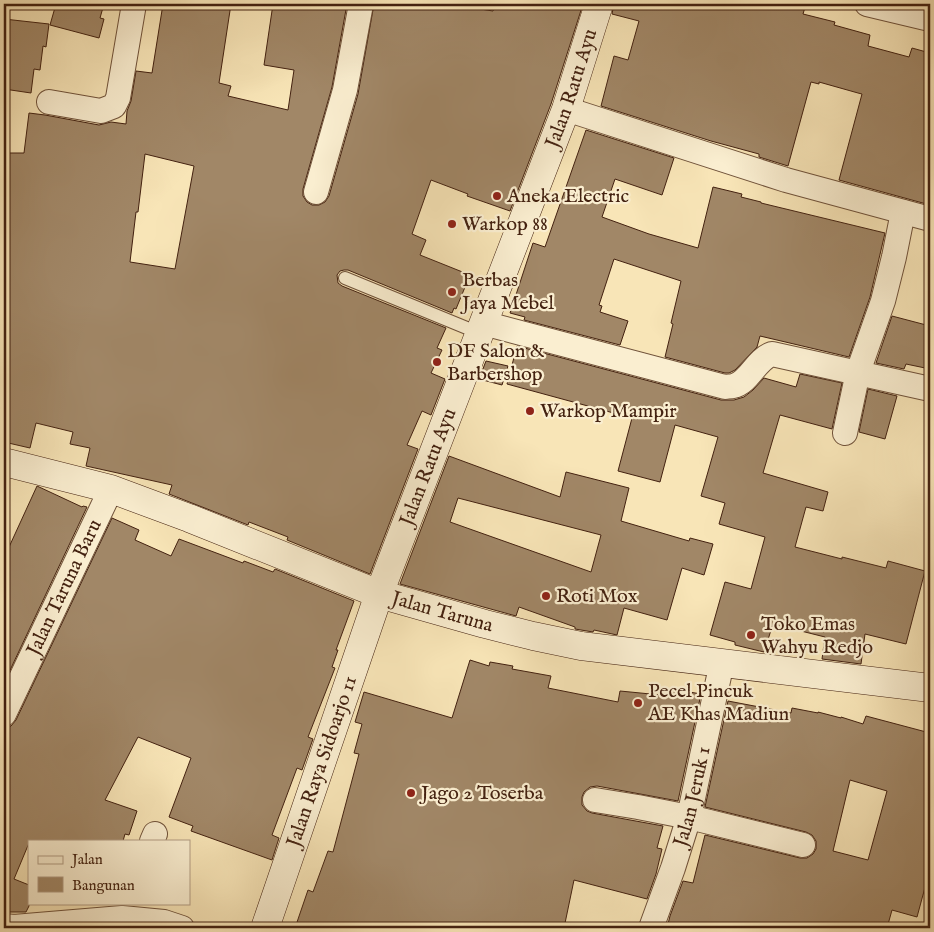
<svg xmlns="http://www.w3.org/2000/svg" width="934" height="932" font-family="'IM FELL English',serif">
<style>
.building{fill:#a18767;stroke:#432110;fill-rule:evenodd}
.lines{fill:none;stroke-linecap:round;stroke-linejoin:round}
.lane-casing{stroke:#70523a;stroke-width:14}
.street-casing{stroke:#70523a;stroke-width:26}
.secondary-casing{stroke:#432110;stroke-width:29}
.lane{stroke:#faeed0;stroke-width:12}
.street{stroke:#faeed0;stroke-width:24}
.secondary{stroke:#faeed0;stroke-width:28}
.poi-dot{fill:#8f2418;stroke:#faeed0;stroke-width:2}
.labels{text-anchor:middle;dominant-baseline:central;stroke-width:4.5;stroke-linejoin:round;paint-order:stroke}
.street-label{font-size:20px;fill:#432110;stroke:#faeed0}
.poi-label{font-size:20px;fill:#432110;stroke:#faeed0;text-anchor:start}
</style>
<rect width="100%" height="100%" fill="#f8e5b7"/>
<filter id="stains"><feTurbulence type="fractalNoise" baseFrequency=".004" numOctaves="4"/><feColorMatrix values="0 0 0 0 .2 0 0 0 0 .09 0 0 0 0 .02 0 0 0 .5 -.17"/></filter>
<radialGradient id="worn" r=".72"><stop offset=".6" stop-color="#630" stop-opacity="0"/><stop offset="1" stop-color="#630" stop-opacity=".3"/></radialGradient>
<g class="building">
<polygon points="56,4 104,4 100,18 104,19 99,38 50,25"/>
<path d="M 163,4 L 231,4 L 219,83 L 231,86 L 228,96 L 288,110 L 294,70 L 264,65 L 273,4 L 311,9 L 312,4 L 347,4 L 332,87 L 303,189 L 303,196 L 307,202 L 312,205 L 319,205 L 325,202 L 329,196 L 358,94 L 374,4 L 449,4 L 493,11 L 495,4 L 583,4 L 551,104 L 510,211 L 467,196 L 468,194 L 431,180 L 412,234 L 426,240 L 420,255 L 470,275 L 456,309 L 454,308 L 452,313 L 348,270 L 344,270 L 340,271 L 337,275 L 338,283 L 342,286 L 446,328 L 437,348 L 442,350 L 431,373 L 445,379 L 431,415 L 422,411 L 407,445 L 418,449 L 370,574 L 287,540 L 288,537 L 249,522 L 248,525 L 169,494 L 172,485 L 86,466 L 90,448 L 70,444 L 73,432 L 36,423 L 30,448 L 4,442 L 4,153 L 24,153 L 29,113 L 45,115 L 99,125 L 111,122 L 126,124 L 127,111 L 131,101 L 136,71 L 152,73 ZM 145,154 L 194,166 L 175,269 L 130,262 L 136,212 L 138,212 Z"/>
<polygon points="614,4 806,4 803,14 835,22 834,25 870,35 868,46 909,57 912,48 930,53 930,205 839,180 862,94 858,93 819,82 819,84 811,82 788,166 759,157 759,154 711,141 601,106 614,56 628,60 639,21 612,14"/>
<polygon points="4,19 49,24 46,47 43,46 40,70 34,69 31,93 4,89"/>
<polygon points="586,130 674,158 662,195 615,179 602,217 649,234 698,248 713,187 742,194 741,197 761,202 761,203 885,233 870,297 849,357 760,336 757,347 735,370 729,373 725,373 665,357 673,324 671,323 681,281 614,259 599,305 602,306 600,312 628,321 620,345 524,320 525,317 510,313 533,243 545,247"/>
<polygon points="892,316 930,326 930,369 906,364 904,369 876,363"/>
<polygon points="517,346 721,400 734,400 744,397 753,390 764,378 796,387 800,374 842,383 832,429 780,415 763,473 828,492 823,511 806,507 795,547 842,559 842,557 886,568 888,561 925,571 906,644 865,634 861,664 822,659 825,637 773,624 764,652 735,645 735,642 710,635 725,582 751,589 765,537 719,524 725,503 701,496 718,437 675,425 660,482 618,471 632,418 507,384"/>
<polygon points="486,361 508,366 502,385 479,379"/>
<polygon points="868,389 897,396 885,439 859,432"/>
<path d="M 449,456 L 560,497 L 566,472 L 629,488 L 621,521 L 689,541 L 690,538 L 713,544 L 704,575 L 682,568 L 667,620 L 624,608 L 617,635 L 594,630 L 593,632 L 575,629 L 575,627 L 519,607 L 516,616 L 400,584 ZM 458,498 L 601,535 L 591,572 L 450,522 Z"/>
<polygon points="37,486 82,507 83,506 87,507 4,683 4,558"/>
<polygon points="112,518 139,530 135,540 171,556 179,539 243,563 244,561 273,572 275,569 354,601 336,650 338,650 332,667 335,668 308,737 313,739 302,770 297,768 272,835 279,838 272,860 191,831 193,826 169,817 191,758 138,737 105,800 137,811 129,835 125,834 123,841 29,841 29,843 14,879 29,885 29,906 26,912 4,912 4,728 11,726 16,720"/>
<polygon points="470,660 489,666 490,662 513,666 512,669 551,676 548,688 618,702 620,691 671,696 672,689 701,694 678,801 597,786 590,787 584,792 582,797 582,805 587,811 592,813 663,826 657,848 662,849 656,874 647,899 574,880 564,928 295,928 308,890 313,892 328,851 333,852 359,754 354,753 362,724 355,722 364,692 452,718"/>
<path d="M 728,701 L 791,713 L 792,708 L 818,713 L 818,712 L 841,718 L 841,717 L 863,724 L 866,716 L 930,733 L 930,869 L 917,917 L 892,910 L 887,928 L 667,928 L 670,916 L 683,881 L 693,883 L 705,835 L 800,858 L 807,858 L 813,854 L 816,849 L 816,841 L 812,835 L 806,832 L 705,807 ZM 850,780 L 887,791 L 868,860 L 833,851 Z"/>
</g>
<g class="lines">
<g class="lane-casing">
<polyline id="lane" points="345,278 479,333"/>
</g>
<g class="street-casing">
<g id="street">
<polyline points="867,4 930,19"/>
<polyline points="49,102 101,111 114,106 118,98 134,4"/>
<polyline points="566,109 786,180 930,219"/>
<polyline points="316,192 345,90 361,4"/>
<path d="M 483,323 L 725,387 C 727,386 730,387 733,386 C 749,383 756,359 772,354 L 930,389"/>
<polyline points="845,433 858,372 883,301 894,257 903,212"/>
<path id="s1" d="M 4,714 L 111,489"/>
<polyline points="595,800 638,807 689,817 803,845"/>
<polyline points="152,841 155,834"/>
<polyline points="4,926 14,927 122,918 164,922 182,928"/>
<path id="s2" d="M 651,928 L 673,868 L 689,817 L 722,662"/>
</g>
</g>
<g class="secondary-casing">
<g id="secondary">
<path id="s3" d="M 4,462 L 111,489 L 189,518 L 379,594 L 485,624 L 533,636 L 581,646 L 930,688"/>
<path id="s4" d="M 265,928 L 379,594 L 566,109 L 599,4"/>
</g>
</g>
<use href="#lane" class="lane"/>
<use href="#street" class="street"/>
<use href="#secondary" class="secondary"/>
</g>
<g class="poi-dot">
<circle cx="497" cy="196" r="5"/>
<circle cx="452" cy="224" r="5"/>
<circle cx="452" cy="292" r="5"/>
<circle cx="437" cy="362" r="5"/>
<circle cx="530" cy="411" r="5"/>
<circle cx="546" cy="596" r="5"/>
<circle cx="751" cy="635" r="5"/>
<circle cx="638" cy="703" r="5"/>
<circle cx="411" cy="793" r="5"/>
</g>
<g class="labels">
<g class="street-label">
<text stroke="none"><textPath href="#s4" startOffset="894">Jalan Ratu Ayu</textPath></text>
<text stroke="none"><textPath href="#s4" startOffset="489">Jalan Ratu Ayu</textPath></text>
<text stroke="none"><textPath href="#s1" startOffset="140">Jalan Taruna Baru</textPath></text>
<text stroke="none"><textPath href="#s3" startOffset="464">Jalan Taruna</textPath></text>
<text stroke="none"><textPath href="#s4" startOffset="176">Jalan Raya Sidoarjo 11</textPath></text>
<text stroke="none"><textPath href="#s2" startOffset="138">Jalan Jeruk 1</textPath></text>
</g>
<g class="poi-label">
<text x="507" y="196">Aneka Electric</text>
<text x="462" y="224">Warkop 88</text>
<text x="462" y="280">Berbas<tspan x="462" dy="23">Jaya Mebel</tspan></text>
<text x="447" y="351">DF Salon &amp;<tspan x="447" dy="23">Barbershop</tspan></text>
<text x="540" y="411">Warkop Mampir</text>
<text x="556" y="596">Roti Mox</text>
<text x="761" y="624">Toko Emas<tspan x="761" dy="23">Wahyu Redjo</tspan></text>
<text x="648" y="691">Pecel Pincuk<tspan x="648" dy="23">AE Khas Madiun</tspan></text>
<text x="421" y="793">Jago 2 Toserba</text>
</g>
</g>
<rect width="934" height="932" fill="none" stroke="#f8e5b7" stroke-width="20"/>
<rect x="5" y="5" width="924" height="922" fill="none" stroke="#432110" stroke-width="2.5"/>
<rect x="10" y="10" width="914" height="912" fill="none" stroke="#432110"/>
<rect x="28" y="840" width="162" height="65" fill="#faeed0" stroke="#b19c83"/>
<rect x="38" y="856" width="25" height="8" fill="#faeed0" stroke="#b19c83"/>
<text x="72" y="864" font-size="15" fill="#432110">Jalan</text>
<rect x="38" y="877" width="25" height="15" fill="#a18767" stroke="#b19c83"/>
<text x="72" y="890" font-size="15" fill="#432110">Bangunan</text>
<rect width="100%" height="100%" filter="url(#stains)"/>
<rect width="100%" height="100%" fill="url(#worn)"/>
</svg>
